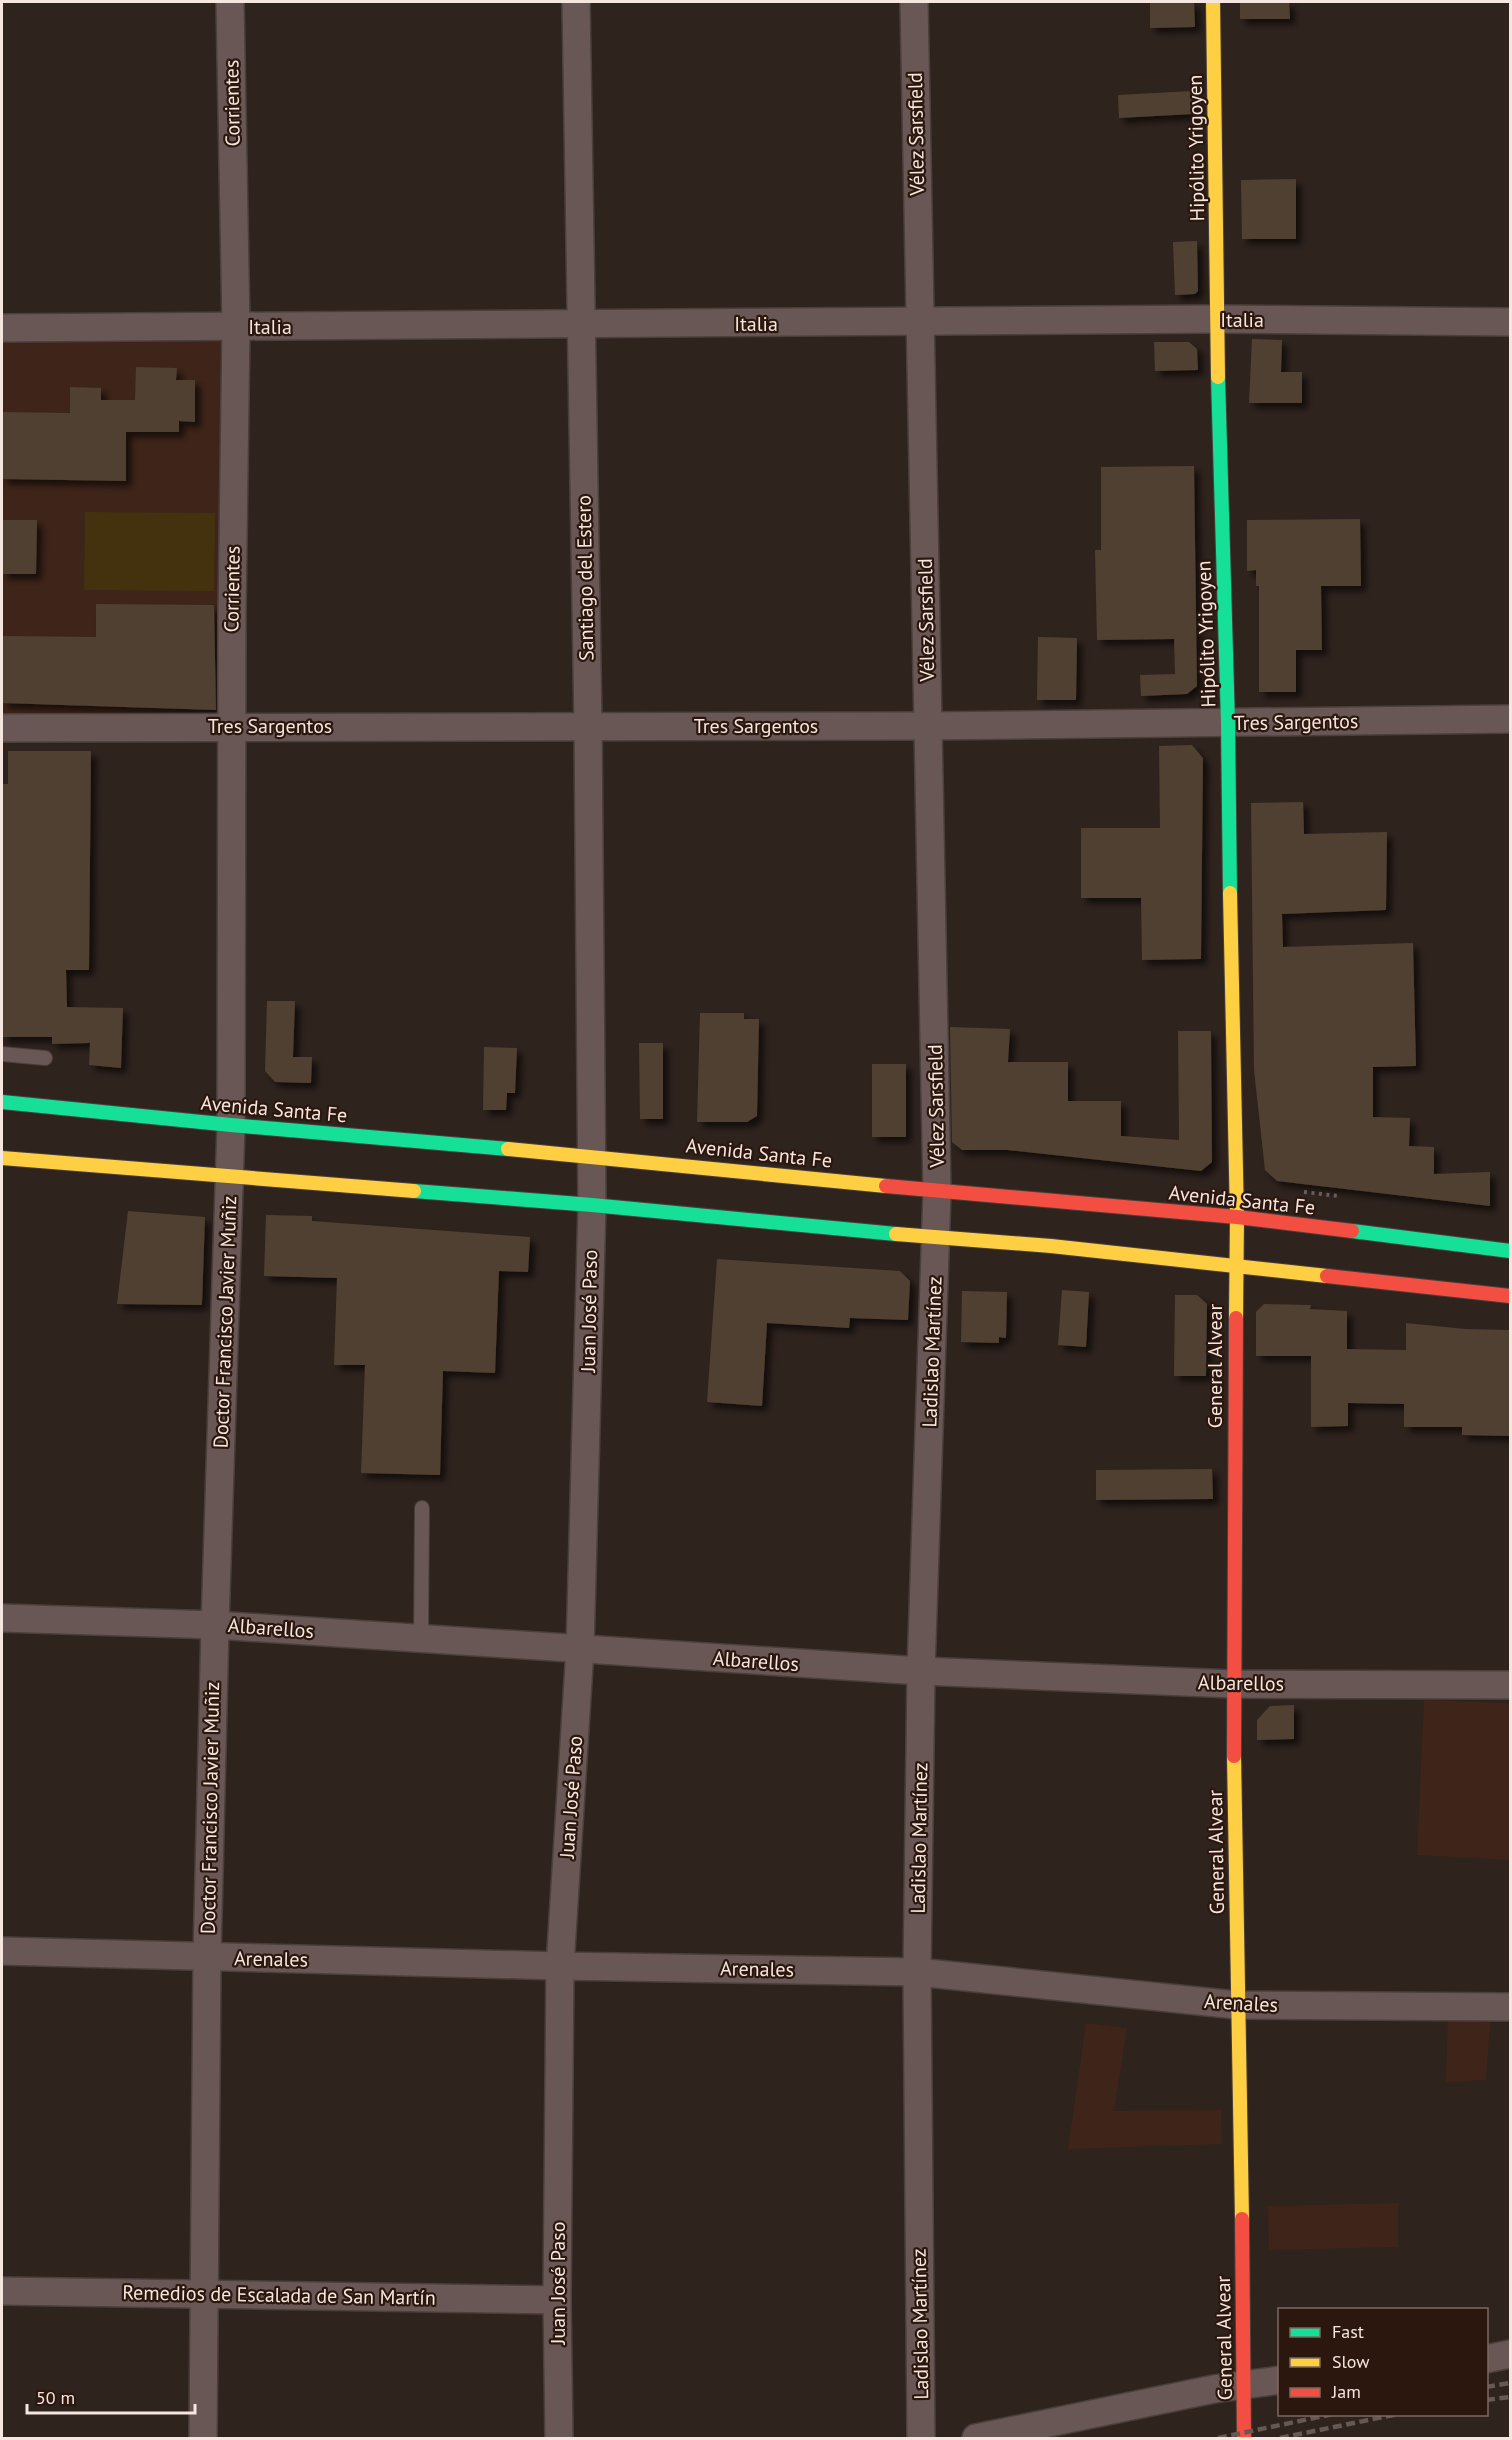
<svg xmlns="http://www.w3.org/2000/svg" width="1512" height="2440" font-family="'PT Sans',sans-serif">
<style>
.built{fill:#3e2419}
.green{fill:#44320e}
.building{fill:#504030;filter:url(#shadow)}
.lines{fill:none;stroke-linecap:round;stroke-linejoin:round}
.lane-casing{stroke:#493f3b;stroke-width:16}
.street-casing{stroke:#493f3b;stroke-width:30}
.fast-casing{stroke:#493f3b;stroke-width:16}
.slow-casing{stroke:#493f3b;stroke-width:16}
.jam-casing{stroke:#493f3b;stroke-width:16}
.path{stroke:#6a5c5a;stroke-width:4;stroke-dasharray:3 4.5;stroke-linecap:butt}
.lane{stroke:#685755;stroke-width:14}
.street{stroke:#685755;stroke-width:27}
.fast{stroke:#16e098;stroke-width:14}
.slow{stroke:#ffcf43;stroke-width:14}
.jam{stroke:#f24e42;stroke-width:14}
.rail{stroke:#665955;stroke-width:4.5;stroke-dasharray:9 4.5;stroke-linecap:butt}
.labels{text-anchor:middle;dominant-baseline:central;stroke-width:4.5;stroke-linejoin:round;paint-order:stroke}
.street-label{font-size:20px;fill:#f5e6df;stroke:#2c170e}
</style>
<defs>
<filter id="shadow"><feDropShadow dx="5.5" dy="5.5" stdDeviation="3" flood-color="#0009"/></filter>
</defs>
<rect width="100%" height="100%" fill="#2f231e"/>
<g class="built">
<polygon points="236,327 233,726 2,728 2,328"/>
<polygon points="1424,1700 1510,1703 1510,1860 1417,1855"/>
<polygon points="1448,2012 1491,2012 1486,2080 1446,2082"/>
<polygon points="1086,2023 1127,2028 1114,2111 1221,2110 1222,2144 1068,2149"/>
<polygon points="1398,2203 1398,2247 1269,2250 1268,2206"/>
</g>
<polygon class="green" points="85,512 215,513 214,591 84,590"/>
<g class="building">
<polygon points="1150,2 1194,2 1195,27 1150,28"/>
<polygon points="1240,2 1289,2 1290,19 1240,19"/>
<polygon points="1192,91 1193,114 1119,118 1118,95"/>
<polygon points="1296,179 1296,239 1242,239 1241,180"/>
<polygon points="1197,241 1198,291 1195,294 1175,295 1173,242"/>
<polygon points="1252,339 1282,340 1281,372 1302,372 1302,403 1249,403"/>
<polygon points="1154,342 1189,342 1197,349 1198,370 1155,371"/>
<polygon points="136,367 177,368 176,380 195,380 195,422 179,421 179,432 126,432 126,481 2,479 2,412 70,413 70,387 101,388 101,400 135,400"/>
<polygon points="1194,466 1197,686 1187,694 1141,696 1140,675 1175,674 1174,639 1097,640 1095,550 1101,550 1101,467"/>
<polygon points="1360,519 1361,586 1321,586 1322,650 1296,650 1296,692 1259,692 1259,586 1256,586 1256,570 1247,571 1247,520"/>
<polygon points="2,520 37,520 36,574 2,574"/>
<polygon points="96,604 214,605 216,710 2,703 2,636 96,637"/>
<polygon points="1038,637 1077,638 1076,700 1037,700"/>
<polygon points="1192,745 1203,758 1201,959 1142,960 1141,898 1081,898 1081,828 1160,828 1159,746"/>
<polygon points="8,751 91,751 89,970 66,970 67,1007 123,1008 121,1068 89,1065 90,1043 52,1044 52,1037 2,1037 2,784 8,784"/>
<polygon points="1303,802 1304,834 1387,832 1386,910 1282,914 1283,947 1413,943 1416,1066 1373,1067 1373,1117 1410,1118 1409,1146 1434,1147 1434,1174 1490,1172 1490,1206 1277,1181 1265,1170 1254,1070 1251,803"/>
<polygon points="267,1001 295,1001 293,1057 312,1057 311,1083 275,1082 265,1071"/>
<polygon points="700,1013 744,1013 744,1019 759,1019 757,1116 747,1122 697,1122"/>
<polygon points="950,1027 1010,1029 1008,1062 1068,1062 1068,1101 1121,1101 1121,1136 1179,1140 1178,1031 1211,1031 1212,1162 1201,1171 1008,1150 962,1150 952,1142"/>
<polygon points="639,1043 663,1043 663,1119 640,1119"/>
<polygon points="484,1047 517,1048 515,1093 507,1093 506,1110 483,1110"/>
<rect x="872" y="1064" width="34" height="73"/>
<polygon points="128,1211 205,1217 202,1305 117,1304"/>
<polygon points="266,1215 312,1216 312,1221 530,1237 528,1272 499,1271 495,1373 443,1371 440,1475 361,1473 365,1365 334,1365 337,1278 264,1276"/>
<polygon points="717,1259 900,1271 910,1281 908,1320 850,1318 849,1328 767,1323 762,1406 707,1402"/>
<polygon points="1062,1290 1089,1292 1086,1347 1058,1345"/>
<polygon points="962,1291 1007,1292 1006,1338 999,1337 999,1343 961,1342"/>
<polygon points="1175,1295 1197,1295 1207,1304 1206,1376 1174,1376"/>
<polygon points="1264,1304 1311,1305 1310,1309 1347,1311 1347,1349 1406,1350 1406,1323 1465,1329 1510,1330 1510,1436 1462,1435 1462,1427 1404,1427 1404,1404 1348,1403 1348,1426 1311,1427 1311,1356 1256,1356 1256,1312"/>
<polygon points="1212,1469 1213,1499 1096,1500 1096,1470"/>
<polygon points="1294,1705 1294,1739 1257,1740 1257,1720 1270,1706"/>
</g>
<g class="lines">
<g class="lane-casing">
<g id="lane">
<polyline points="2,1054 45,1058"/>
<polyline points="421,1638 422,1508"/>
</g>
</g>
<g class="street-casing">
<g id="street">
<polyline points="914,2 937,1192 921,1671 917,1972 921,2438"/>
<polyline points="2,328 1217,319 1510,322"/>
<polyline points="2,728 929,726 1510,719"/>
<polyline points="2,1618 215,1625 921,1671 1233,1684 1510,1685"/>
<polyline points="2,1951 560,1966 917,1972 1237,2005 1510,2007"/>
<polyline points="2,2291 557,2300"/>
<polyline points="1486,2359 1510,2354"/>
<polyline points="203,2438 207,1957 215,1625 231,1125 232,612 236,327 230,2"/>
<polyline points="559,2438 557,2300 560,1966 580,1649 592,1205 588,726 576,2"/>
<polyline points="976,2438 1214,2389 1280,2380"/>
</g>
</g>
<g class="fast-casing">
<g id="fast">
<polyline points="1218,377 1228,723 1230,893"/>
<polyline points="2,1102 231,1125 508,1149"/>
<polyline points="414,1191 592,1205 896,1234"/>
<polyline points="1352,1231 1510,1251"/>
</g>
</g>
<g class="slow-casing">
<g id="slow">
<polyline points="1213,2 1218,377"/>
<polyline points="1230,893 1237,1217 1236,1318"/>
<polyline points="508,1149 886,1186"/>
<polyline points="2,1158 414,1191"/>
<polyline points="896,1234 1051,1246 1327,1276"/>
<polyline points="1234,1756 1242,2219"/>
</g>
</g>
<g class="jam-casing">
<g id="jam">
<polyline points="886,1186 1237,1217 1352,1231"/>
<polyline points="1327,1276 1510,1296"/>
<polyline points="1234,1756 1236,1318"/>
<polyline points="1242,2219 1244,2438"/>
</g>
</g>
<polyline class="path" points="1304,1192 1338,1196"/>
<use href="#lane" class="lane"/>
<use href="#street" class="street"/>
<use href="#fast" class="fast"/>
<use href="#slow" class="slow"/>
<use href="#jam" class="jam"/>
<g class="rail">
<polyline points="1486,2387 1510,2383"/>
<polyline points="1486,2400 1510,2397"/>
<polyline points="1218,2438 1333,2414"/>
<polyline points="1280,2438 1398,2414"/>
</g>
</g>
<g class="labels">
<g class="street-label">
<text transform="translate(232 103) rotate(-91)">Corrientes</text>
<text transform="translate(916 134) rotate(-91)">Vélez Sarsfield</text>
<text transform="translate(1196 148) rotate(-91)">Hipólito Yrigoyen</text>
<text x="1242" y="320">Italia</text>
<text x="756" y="324">Italia</text>
<text x="270" y="327">Italia</text>
<text transform="translate(585 578) rotate(-91)">Santiago del Estero</text>
<text transform="translate(232 589) rotate(-89)">Corrientes</text>
<text transform="translate(926 620) rotate(-91)">Vélez Sarsfield</text>
<text transform="translate(1206 634) rotate(-92)">Hipólito Yrigoyen</text>
<text transform="translate(1296 722) rotate(-1)">Tres Sargentos</text>
<text x="270" y="726">Tres Sargentos</text>
<text x="756" y="726">Tres Sargentos</text>
<text transform="translate(936 1106) rotate(-91)">Vélez Sarsfield</text>
<text transform="translate(274 1109) rotate(5)">Avenida Santa Fe</text>
<text transform="translate(759 1153) rotate(6)">Avenida Santa Fe</text>
<text transform="translate(1242 1200) rotate(6)">Avenida Santa Fe</text>
<text transform="translate(589 1311) rotate(-89)">Juan José Paso</text>
<text transform="translate(225 1322) rotate(-88)">Doctor Francisco Javier Muñiz</text>
<text transform="translate(932 1352) rotate(-88)">Ladislao Martínez</text>
<text transform="translate(1215 1366) rotate(-90)">General Alvear</text>
<text transform="translate(271 1628) rotate(4)">Albarellos</text>
<text transform="translate(756 1661) rotate(4)">Albarellos</text>
<text transform="translate(1241 1683) rotate(1)">Albarellos</text>
<text transform="translate(571 1797) rotate(-86)">Juan José Paso</text>
<text transform="translate(210 1808) rotate(-89)">Doctor Francisco Javier Muñiz</text>
<text transform="translate(919 1838) rotate(-89)">Ladislao Martínez</text>
<text transform="translate(1216 1852) rotate(-91)">General Alvear</text>
<text transform="translate(271 1959) rotate(1)">Arenales</text>
<text transform="translate(757 1969) rotate(1)">Arenales</text>
<text transform="translate(1241 2003) rotate(3)">Arenales</text>
<text transform="translate(558 2283) rotate(-90)">Juan José Paso</text>
<text transform="translate(279 2295) rotate(1)">Remedios de Escalada de San Martín</text>
<text transform="translate(920 2324) rotate(-91)">Ladislao Martínez</text>
<text transform="translate(1224 2338) rotate(-91)">General Alvear</text>
</g>
</g>
<rect width="1512" height="2440" fill="none" stroke="#f5e6df" stroke-width="6"/>
<rect x="1278" y="2308" width="210" height="108" fill="#2c170e" stroke="#7c6a62" stroke-width="1.5"/>
<rect x="1290" y="2328" width="30" height="9" fill="#16e098" stroke="#7c6a62" stroke-width="1.5"/>
<text x="1332" y="2338" font-size="18" fill="#f5e6df">Fast</text>
<rect x="1290" y="2358" width="30" height="9" fill="#ffcf43" stroke="#7c6a62" stroke-width="1.5"/>
<text x="1332" y="2368" font-size="18" fill="#f5e6df">Slow</text>
<rect x="1290" y="2388" width="30" height="9" fill="#f24e42" stroke="#7c6a62" stroke-width="1.5"/>
<text x="1332" y="2398" font-size="18" fill="#f5e6df">Jam</text>
<path d="M27 2404v9h168v-9" fill="none" stroke="#f5e6df" stroke-width="3"/>
<text x="36" y="2404" font-size="18" fill="#f5e6df" stroke="#2c170e" stroke-width="4.5" paint-order="stroke">50 m</text>
</svg>
